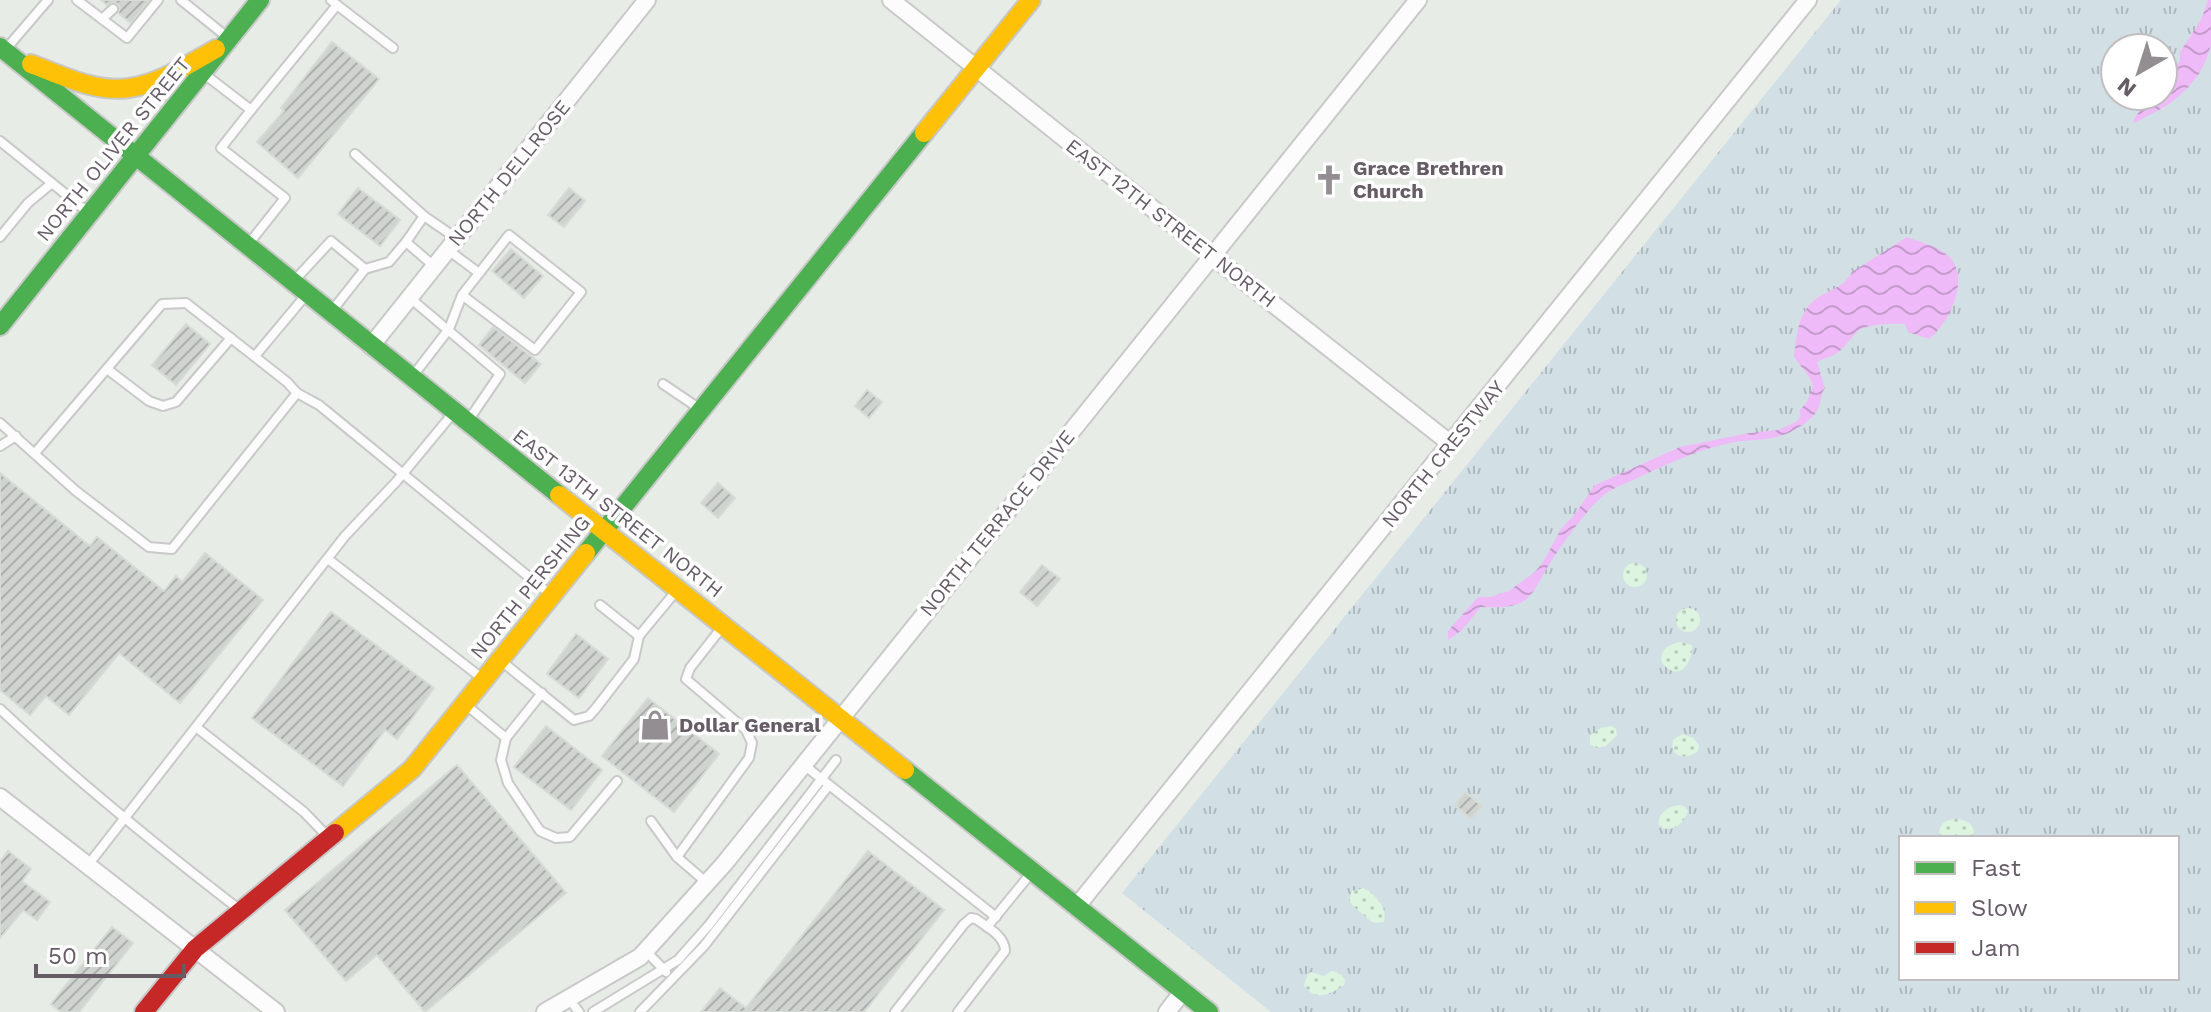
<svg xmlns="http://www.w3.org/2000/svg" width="2211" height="1012" font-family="'Work Sans',sans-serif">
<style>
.grass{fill:url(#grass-tufts);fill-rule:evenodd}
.sand{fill:url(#sand-dots)}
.water{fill:url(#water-waves)}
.building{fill:url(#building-hatch);stroke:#d6dbd6;stroke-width:2}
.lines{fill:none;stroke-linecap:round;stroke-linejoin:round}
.lane-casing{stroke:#c9c9c9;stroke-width:12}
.street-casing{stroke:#c9c9c9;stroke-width:20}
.fast-casing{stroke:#c7c8c7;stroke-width:22}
.slow-casing{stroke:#c7c8c7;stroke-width:22}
.jam-casing{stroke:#c7c8c7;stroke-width:22}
.lane{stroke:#fbfcfb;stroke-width:8}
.street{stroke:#fbfcfb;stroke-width:16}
.fast{stroke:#4caf50;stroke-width:18}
.slow{stroke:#ffc107;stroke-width:18}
.jam{stroke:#c62828;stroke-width:18}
.labels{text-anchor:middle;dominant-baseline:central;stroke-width:7;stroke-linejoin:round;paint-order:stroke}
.street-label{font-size:20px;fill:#655c65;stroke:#fff}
.poi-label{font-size:20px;font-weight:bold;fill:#655c65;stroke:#fff;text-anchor:start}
</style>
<defs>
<pattern id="grass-tufts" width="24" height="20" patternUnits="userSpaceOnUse" patternTransform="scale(2)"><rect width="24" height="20" fill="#d2e0e6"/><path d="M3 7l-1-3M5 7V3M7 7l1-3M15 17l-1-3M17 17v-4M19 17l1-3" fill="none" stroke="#aeb9be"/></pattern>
<pattern id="sand-dots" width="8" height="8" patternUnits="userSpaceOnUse" patternTransform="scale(2)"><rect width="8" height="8" fill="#ddf4e0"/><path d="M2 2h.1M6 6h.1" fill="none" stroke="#b7c9b9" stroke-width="1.8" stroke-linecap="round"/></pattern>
<pattern id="water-waves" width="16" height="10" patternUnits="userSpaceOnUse" patternTransform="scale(2)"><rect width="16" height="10" fill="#efbaf8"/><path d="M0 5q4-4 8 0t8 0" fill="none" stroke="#c59acc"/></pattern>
<pattern id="building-hatch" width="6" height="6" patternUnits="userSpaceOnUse" patternTransform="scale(2)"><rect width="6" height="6" fill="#d0d4d1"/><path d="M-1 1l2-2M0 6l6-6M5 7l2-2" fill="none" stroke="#acafad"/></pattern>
</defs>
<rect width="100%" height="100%" fill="#e7ece7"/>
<path class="grass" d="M 1841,0 L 2211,0 L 2211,1012 L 1271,1012 L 1122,893 ZM 2115,48 L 2163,48 L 2163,96 L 2115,96 ZM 1901,838 L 2177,838 L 2177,978 L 1901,978 Z"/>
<g class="sand">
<circle cx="1635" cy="575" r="12"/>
<circle cx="1688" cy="620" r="12"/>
<path d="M 1679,642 L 1692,645 C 1692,664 1679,683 1662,663 C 1659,650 1668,645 1679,642 Z"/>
<polygon points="1612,726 1616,729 1617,735 1606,746 1597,748 1590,744 1590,736 1600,728"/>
<path d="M 1682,734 L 1693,738 L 1699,745 L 1698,751 C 1686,760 1669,758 1673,740 Z"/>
<path d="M 1680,805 L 1684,806 L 1688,811 C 1684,824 1671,834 1659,826 C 1657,813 1668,806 1680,805 Z"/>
<path d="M 1955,819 C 1966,819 1977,825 1973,838 L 1942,838 L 1939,835 C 1939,824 1945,820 1955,819 Z"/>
<path d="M 1364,888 C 1376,895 1388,908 1384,922 L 1373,923 L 1352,905 L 1349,900 L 1352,891 Z"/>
<path d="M 1331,971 L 1340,973 L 1345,980 L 1344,985 C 1330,995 1315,1002 1304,985 L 1308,974 L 1311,972 L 1324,976 Z"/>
</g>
<g class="water">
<path d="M 2208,0 L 2211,0 C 2211,14 2211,31 2211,44 C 2207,66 2191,88 2173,101 C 2162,110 2147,115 2135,123 L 2133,121 L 2149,96 L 2163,96 L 2163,79 L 2180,61 L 2180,52 L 2201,20 Z"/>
<path d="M 1907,237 C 1920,242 1944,248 1952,260 C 1969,283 1948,324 1929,339 L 1908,332 L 1905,324 C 1893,323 1864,324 1857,332 C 1850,339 1843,350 1834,355 C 1828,358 1823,358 1817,362 L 1825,388 C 1819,396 1822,403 1817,411 C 1814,416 1805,424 1799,427 C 1779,441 1758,439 1735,442 C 1701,448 1668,464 1637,478 C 1627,483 1613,488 1604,495 C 1589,507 1565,540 1554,557 C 1529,594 1536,610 1481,607 L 1462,630 L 1448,640 L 1448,631 L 1478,597 L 1490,597 L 1509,591 L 1535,572 L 1543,562 L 1561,529 L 1575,514 L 1595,485 L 1680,447 L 1749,433 L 1778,430 L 1796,422 L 1801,416 L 1799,411 L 1807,402 L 1813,386 C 1809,373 1801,368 1794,357 C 1797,333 1798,308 1822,295 C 1835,288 1845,285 1852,272 Z"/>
</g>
<g class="building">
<polygon points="101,0 149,0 131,23 118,13 120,8 118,4 112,2 107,5"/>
<polygon points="332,42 379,79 298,178 257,142 284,111 281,108"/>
<polygon points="358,188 400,220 380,246 338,214"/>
<polygon points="569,188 585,201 564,227 548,215"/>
<polygon points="511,249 543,276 524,298 492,271"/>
<polygon points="186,324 210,344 176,385 152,365"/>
<polygon points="493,327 541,364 525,383 479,345"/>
<polygon points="867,390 882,402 869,418 855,406"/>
<polygon points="0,473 90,546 97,537 164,591 176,576 182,582 205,553 263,600 180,703 119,653 69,715 46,696 30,715 0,690"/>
<polygon points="718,483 735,498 718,518 701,503"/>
<polygon points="1042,565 1060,579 1037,606 1020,592"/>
<polygon points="331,612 434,688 397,739 385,730 343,786 252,718"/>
<polygon points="576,634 608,659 579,698 547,674"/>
<polygon points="648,698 719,754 674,812 602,756"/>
<polygon points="546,726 602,770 571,810 514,767"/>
<polygon points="457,765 566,893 425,1012 377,955 346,981 285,910"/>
<polygon points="1465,792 1482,806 1471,819 1455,805"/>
<polygon points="8,851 31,869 22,881 50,902 37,920 23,910 0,938 0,862"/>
<polygon points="868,851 944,910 864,1012 701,1012 720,988 746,1008"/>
<polygon points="112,927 133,943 79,1012 61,1012 51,1004"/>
</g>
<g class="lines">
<g class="lane-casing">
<g id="lane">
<polyline points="77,0 127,38 158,0"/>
<polyline points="181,0 227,37"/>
<polyline points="337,5 393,48"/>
<polyline points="102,19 113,9"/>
<polyline points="6,49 48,0"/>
<polyline points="203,73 251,110 221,148 285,198 247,246"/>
<polyline points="251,110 337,5 331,0"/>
<polyline points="0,141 89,213"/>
<polyline points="355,154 424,216"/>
<polyline points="0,237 28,203 52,183"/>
<polyline points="406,242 424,216 456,238"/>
<polyline points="448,250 479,273"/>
<polyline points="365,269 389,262 406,242 435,267"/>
<polyline points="293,282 331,241 365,269 331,312"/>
<polyline points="410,298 500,374 468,421"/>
<polyline points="255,356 306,295"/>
<polyline points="107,369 149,401 163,406 176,402 231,338"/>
<polyline points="412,377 449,329 462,295 535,350 581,292 509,235 462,295"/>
<polyline points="663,384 700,409"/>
<polyline points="297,393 319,405 551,595"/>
<polyline points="0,423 76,491 149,547 172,549 297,393 287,382 186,303 162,304 35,453"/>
<polyline points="0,446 16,436"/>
<polyline points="328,559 483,679"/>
<polyline points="600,605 639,636 677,590"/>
<polyline points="500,660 574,720 589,716 596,708 634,659 639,636"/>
<polyline points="465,704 506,738 542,693"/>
<path d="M 0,709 C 77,781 157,846 240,910"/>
<polyline points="196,727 304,812 328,837"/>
<polyline points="506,738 501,760 508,783 540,831 556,838 570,837 617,781"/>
<polyline points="804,765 996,917"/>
<polyline points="651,821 677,857"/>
<polyline points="88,865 345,536 396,482 454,412"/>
<polyline points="707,883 677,857 749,758 752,743 746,730 686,679 690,668 723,626"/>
<polyline points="987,927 1032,872"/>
<polyline points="646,951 666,972"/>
<polyline points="569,999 579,1012"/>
<polyline points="593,1012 678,960 709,925 836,760"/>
<polyline points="640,1012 704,946 829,785"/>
<path d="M 895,1012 L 964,924 L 971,918 L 976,919 C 987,927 1005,936 1005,951 L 958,1012"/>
</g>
</g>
<g class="street-casing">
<g id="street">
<polyline points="891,0 1192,240 1451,444"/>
<polyline points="371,346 647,0"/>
<polyline points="0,797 276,1012"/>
<polyline points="1077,906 1808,0"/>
<polyline points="545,1012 640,957 724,864 1418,0"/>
<polyline points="1167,1012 1183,991"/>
</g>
</g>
<g class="fast-casing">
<g id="fast">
<polyline points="0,47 559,495"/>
<polyline points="0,326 260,0"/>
<polyline points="586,553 924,133"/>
<polyline points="905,770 1209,1012"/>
</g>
</g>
<g class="slow-casing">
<g id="slow">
<path d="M 31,64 C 61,75 96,93 129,88 C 160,84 189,64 216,49"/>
<polyline points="924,133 1031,0"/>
<polyline points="559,495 905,770"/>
<polyline points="335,833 412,769 586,553"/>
</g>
</g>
<g class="jam-casing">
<polyline id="jam" points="144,1012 195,949 335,833"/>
</g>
<use href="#lane" class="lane"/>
<use href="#street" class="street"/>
<use href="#fast" class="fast"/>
<use href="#slow" class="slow"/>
<use href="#jam" class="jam"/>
</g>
<defs>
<g id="church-bare" transform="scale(2.4)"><path d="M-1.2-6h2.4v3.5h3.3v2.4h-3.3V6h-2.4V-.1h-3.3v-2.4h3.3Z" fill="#928e92" stroke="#fff" stroke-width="2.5" paint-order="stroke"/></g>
<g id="shop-bare" transform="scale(2.4)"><path d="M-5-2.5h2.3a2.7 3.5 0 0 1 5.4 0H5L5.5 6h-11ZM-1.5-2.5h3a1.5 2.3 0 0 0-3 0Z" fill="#928e92" stroke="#fff" stroke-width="2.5" paint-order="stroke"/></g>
</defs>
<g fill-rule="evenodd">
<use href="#church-bare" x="1329" y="180"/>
<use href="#shop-bare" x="655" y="725"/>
</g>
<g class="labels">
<g class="street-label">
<text transform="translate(113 149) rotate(-51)">NORTH OLIVER STREET</text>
<text transform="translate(509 173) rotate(-51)">NORTH DELLROSE</text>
<text transform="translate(1171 223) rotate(38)">EAST 12TH STREET NORTH</text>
<text transform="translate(1443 454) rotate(-51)">NORTH CRESTWAY</text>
<text transform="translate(618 513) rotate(38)">EAST 13TH STREET NORTH</text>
<text transform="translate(997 523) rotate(-51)">NORTH TERRACE DRIVE</text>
<text transform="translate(530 587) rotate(-51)">NORTH PERSHING</text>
</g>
<g class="poi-label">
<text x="1353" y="168">Grace Brethren<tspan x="1353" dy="23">Church</tspan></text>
<text x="679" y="725">Dollar General</text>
</g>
</g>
<rect x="1899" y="836" width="280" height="144" fill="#ffffff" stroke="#c1bec1" stroke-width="2"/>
<rect x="1915" y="862" width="40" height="12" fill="#4caf50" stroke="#c1bec1" stroke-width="2"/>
<text x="1971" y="876" font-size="24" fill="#655c65">Fast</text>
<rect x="1915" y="902" width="40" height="12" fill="#ffc107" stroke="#c1bec1" stroke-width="2"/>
<text x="1971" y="916" font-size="24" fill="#655c65">Slow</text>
<rect x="1915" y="942" width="40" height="12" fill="#c62828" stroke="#c1bec1" stroke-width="2"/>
<text x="1971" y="956" font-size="24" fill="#655c65">Jam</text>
<g transform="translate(2139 72) rotate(219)"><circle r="38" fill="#ffffff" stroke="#c1bec1" stroke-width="2"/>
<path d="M0-6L14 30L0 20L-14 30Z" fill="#928e92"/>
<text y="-12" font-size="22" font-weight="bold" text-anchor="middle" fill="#655c65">N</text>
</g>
<path d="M36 964v12h148v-12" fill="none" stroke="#655c65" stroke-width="4"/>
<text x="48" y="964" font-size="24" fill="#655c65" stroke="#ffffff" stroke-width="6" paint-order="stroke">50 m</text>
</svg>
